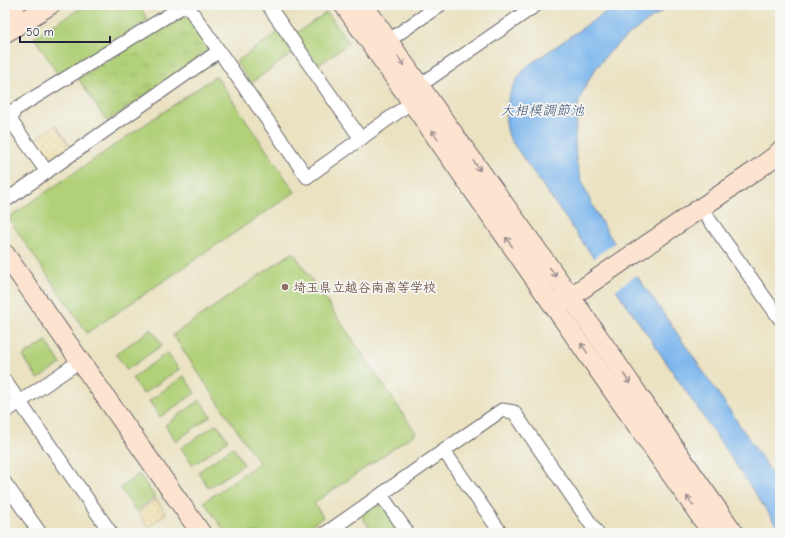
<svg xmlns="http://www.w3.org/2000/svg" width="785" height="538" font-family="'Comic Neue','Klee One',sans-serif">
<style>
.grass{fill:#b1d078;stroke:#6a795a}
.sand{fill:url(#sand-dots);stroke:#887e6c}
.park{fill:url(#park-tufts);stroke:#6a795a}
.water{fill:#7bb6ed;stroke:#4e6c94}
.pier{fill:#eae2c1}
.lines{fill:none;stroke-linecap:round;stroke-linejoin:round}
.street-casing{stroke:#68656a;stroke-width:15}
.secondary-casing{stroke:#68656a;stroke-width:21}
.street{stroke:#fff;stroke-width:13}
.secondary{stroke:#fde4d1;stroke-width:19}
.oneway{stroke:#9a8d8e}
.education-dot{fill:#8d6e63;stroke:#f6f6f2;stroke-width:1.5}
.labels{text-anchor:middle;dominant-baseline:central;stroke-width:3.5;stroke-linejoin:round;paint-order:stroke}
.education-label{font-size:13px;font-weight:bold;fill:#785e54;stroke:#f6f6f2;text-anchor:start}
.water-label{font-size:14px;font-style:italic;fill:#415679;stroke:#f6f6f2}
</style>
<defs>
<pattern id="sand-dots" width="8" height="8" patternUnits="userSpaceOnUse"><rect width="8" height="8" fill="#eeda9e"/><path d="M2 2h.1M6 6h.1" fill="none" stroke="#ccbb89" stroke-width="1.8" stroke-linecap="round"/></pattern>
<pattern id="park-tufts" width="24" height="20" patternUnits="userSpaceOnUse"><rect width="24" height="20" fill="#b1d078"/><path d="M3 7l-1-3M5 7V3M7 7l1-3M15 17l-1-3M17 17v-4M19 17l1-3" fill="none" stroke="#98b269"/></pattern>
</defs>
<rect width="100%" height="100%" fill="#f6f6f2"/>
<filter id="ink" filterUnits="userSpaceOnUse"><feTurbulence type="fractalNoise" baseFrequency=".025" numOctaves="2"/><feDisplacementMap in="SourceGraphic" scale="8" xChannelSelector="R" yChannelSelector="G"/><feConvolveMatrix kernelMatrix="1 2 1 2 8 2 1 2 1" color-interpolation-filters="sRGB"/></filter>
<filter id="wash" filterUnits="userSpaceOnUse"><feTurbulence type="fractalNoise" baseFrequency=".012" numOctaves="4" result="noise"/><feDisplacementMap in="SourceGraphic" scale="16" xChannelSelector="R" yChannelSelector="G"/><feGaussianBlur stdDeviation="0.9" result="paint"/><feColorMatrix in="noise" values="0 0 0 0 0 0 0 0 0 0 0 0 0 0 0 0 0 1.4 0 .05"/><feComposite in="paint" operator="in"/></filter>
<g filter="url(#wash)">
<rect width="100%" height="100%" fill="#eae2c1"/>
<g class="grass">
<polygon points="86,5 139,5 148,20 58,75 34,37"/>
<polygon points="327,12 349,43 317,66 295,34"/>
<polygon points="278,32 293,53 251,83 236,62"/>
<polygon points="216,76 295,192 87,333 8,218"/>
<polygon points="293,252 416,433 314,503 323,517 300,533 226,533 204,502 259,463 173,335"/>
<polygon points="151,329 162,345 127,370 116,354"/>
<polygon points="46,341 61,364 38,379 23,356"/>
<polygon points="167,353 179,369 143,394 132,378"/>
<polygon points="184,376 195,393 160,417 149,401"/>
<polygon points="200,400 211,416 176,441 165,425"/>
<polygon points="217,424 228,440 193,465 181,448"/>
<polygon points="233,447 244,464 209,488 198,472"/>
<polygon points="139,474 155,497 136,511 120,488"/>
<polygon points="374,506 384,506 397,526 387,533 373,533 361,515"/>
</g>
<g class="sand">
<polygon points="56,125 71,148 52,160 44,158 33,140"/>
<polygon points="156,499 166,514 148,527 138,512"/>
</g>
<polygon class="park" points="184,16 190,18 209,46 207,51 107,122 78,78"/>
<path class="water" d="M 616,5 L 671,5 C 632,32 595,54 579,102 C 577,107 577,114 577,119 C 574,140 574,159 581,179 C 599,227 632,269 661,310 C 701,368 741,427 780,485 L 780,530 L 645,331 L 517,149 C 514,145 511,141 509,136 C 500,111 510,83 529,65 Z"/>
<polygon class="pier" points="616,242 638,274 614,291 592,259"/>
</g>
<g filter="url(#ink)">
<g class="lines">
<g class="street-casing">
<g id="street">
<polyline points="187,5 219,51"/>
<polyline points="268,5 361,139"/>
<polyline points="388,41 440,5"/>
<polyline points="419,86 536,5"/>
<polyline points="47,172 11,121 14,110 185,5"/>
<polyline points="5,201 219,51 307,177 412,102"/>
<polyline points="701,208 780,319"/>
<polyline points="5,381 111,533"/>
<polyline points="5,412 80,361"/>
<polyline points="444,451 501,533"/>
<polyline points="5,483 40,533"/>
<polyline points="381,495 408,533"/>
<polyline points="326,533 502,410 514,412 597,533"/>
</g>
</g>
<g class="secondary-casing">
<g id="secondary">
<polyline points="344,5 712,533"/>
<path d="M 364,5 C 425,97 491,185 555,275 C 616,360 673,448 734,533"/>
<polyline points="5,12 16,5"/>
<polyline points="5,33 50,5"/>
<polyline points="5,254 201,533"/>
<polyline points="560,304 755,171 774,157 780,151"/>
</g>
</g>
<use href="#street" class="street"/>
<use href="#secondary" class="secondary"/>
</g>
<defs><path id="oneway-shaft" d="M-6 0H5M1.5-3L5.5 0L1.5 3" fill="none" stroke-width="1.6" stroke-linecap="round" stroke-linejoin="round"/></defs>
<g class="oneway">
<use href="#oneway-shaft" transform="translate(401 61) rotate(55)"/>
<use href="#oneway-shaft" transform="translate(435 135) rotate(-125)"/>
<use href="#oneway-shaft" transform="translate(477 166) rotate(54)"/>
<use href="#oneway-shaft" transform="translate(509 242) rotate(-125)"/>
<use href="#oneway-shaft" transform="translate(553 272) rotate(54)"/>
<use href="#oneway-shaft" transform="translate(584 348) rotate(-125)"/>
<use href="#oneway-shaft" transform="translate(627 379) rotate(56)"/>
<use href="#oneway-shaft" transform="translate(690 501) rotate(-125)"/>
</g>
</g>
<circle class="education-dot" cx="285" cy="287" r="4"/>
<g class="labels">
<g class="education-label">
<text x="293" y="287">埼玉県立越谷南高等学校</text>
</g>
<g class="water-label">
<text x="542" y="110">大相模調節池</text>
</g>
</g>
<rect width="785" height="538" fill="none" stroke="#f6f6f2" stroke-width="20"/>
<path d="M20 36v6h90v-6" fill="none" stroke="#22223b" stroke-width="2"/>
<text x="26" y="36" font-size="12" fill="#22223b" stroke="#f6f6f2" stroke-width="3" paint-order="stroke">50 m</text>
</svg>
